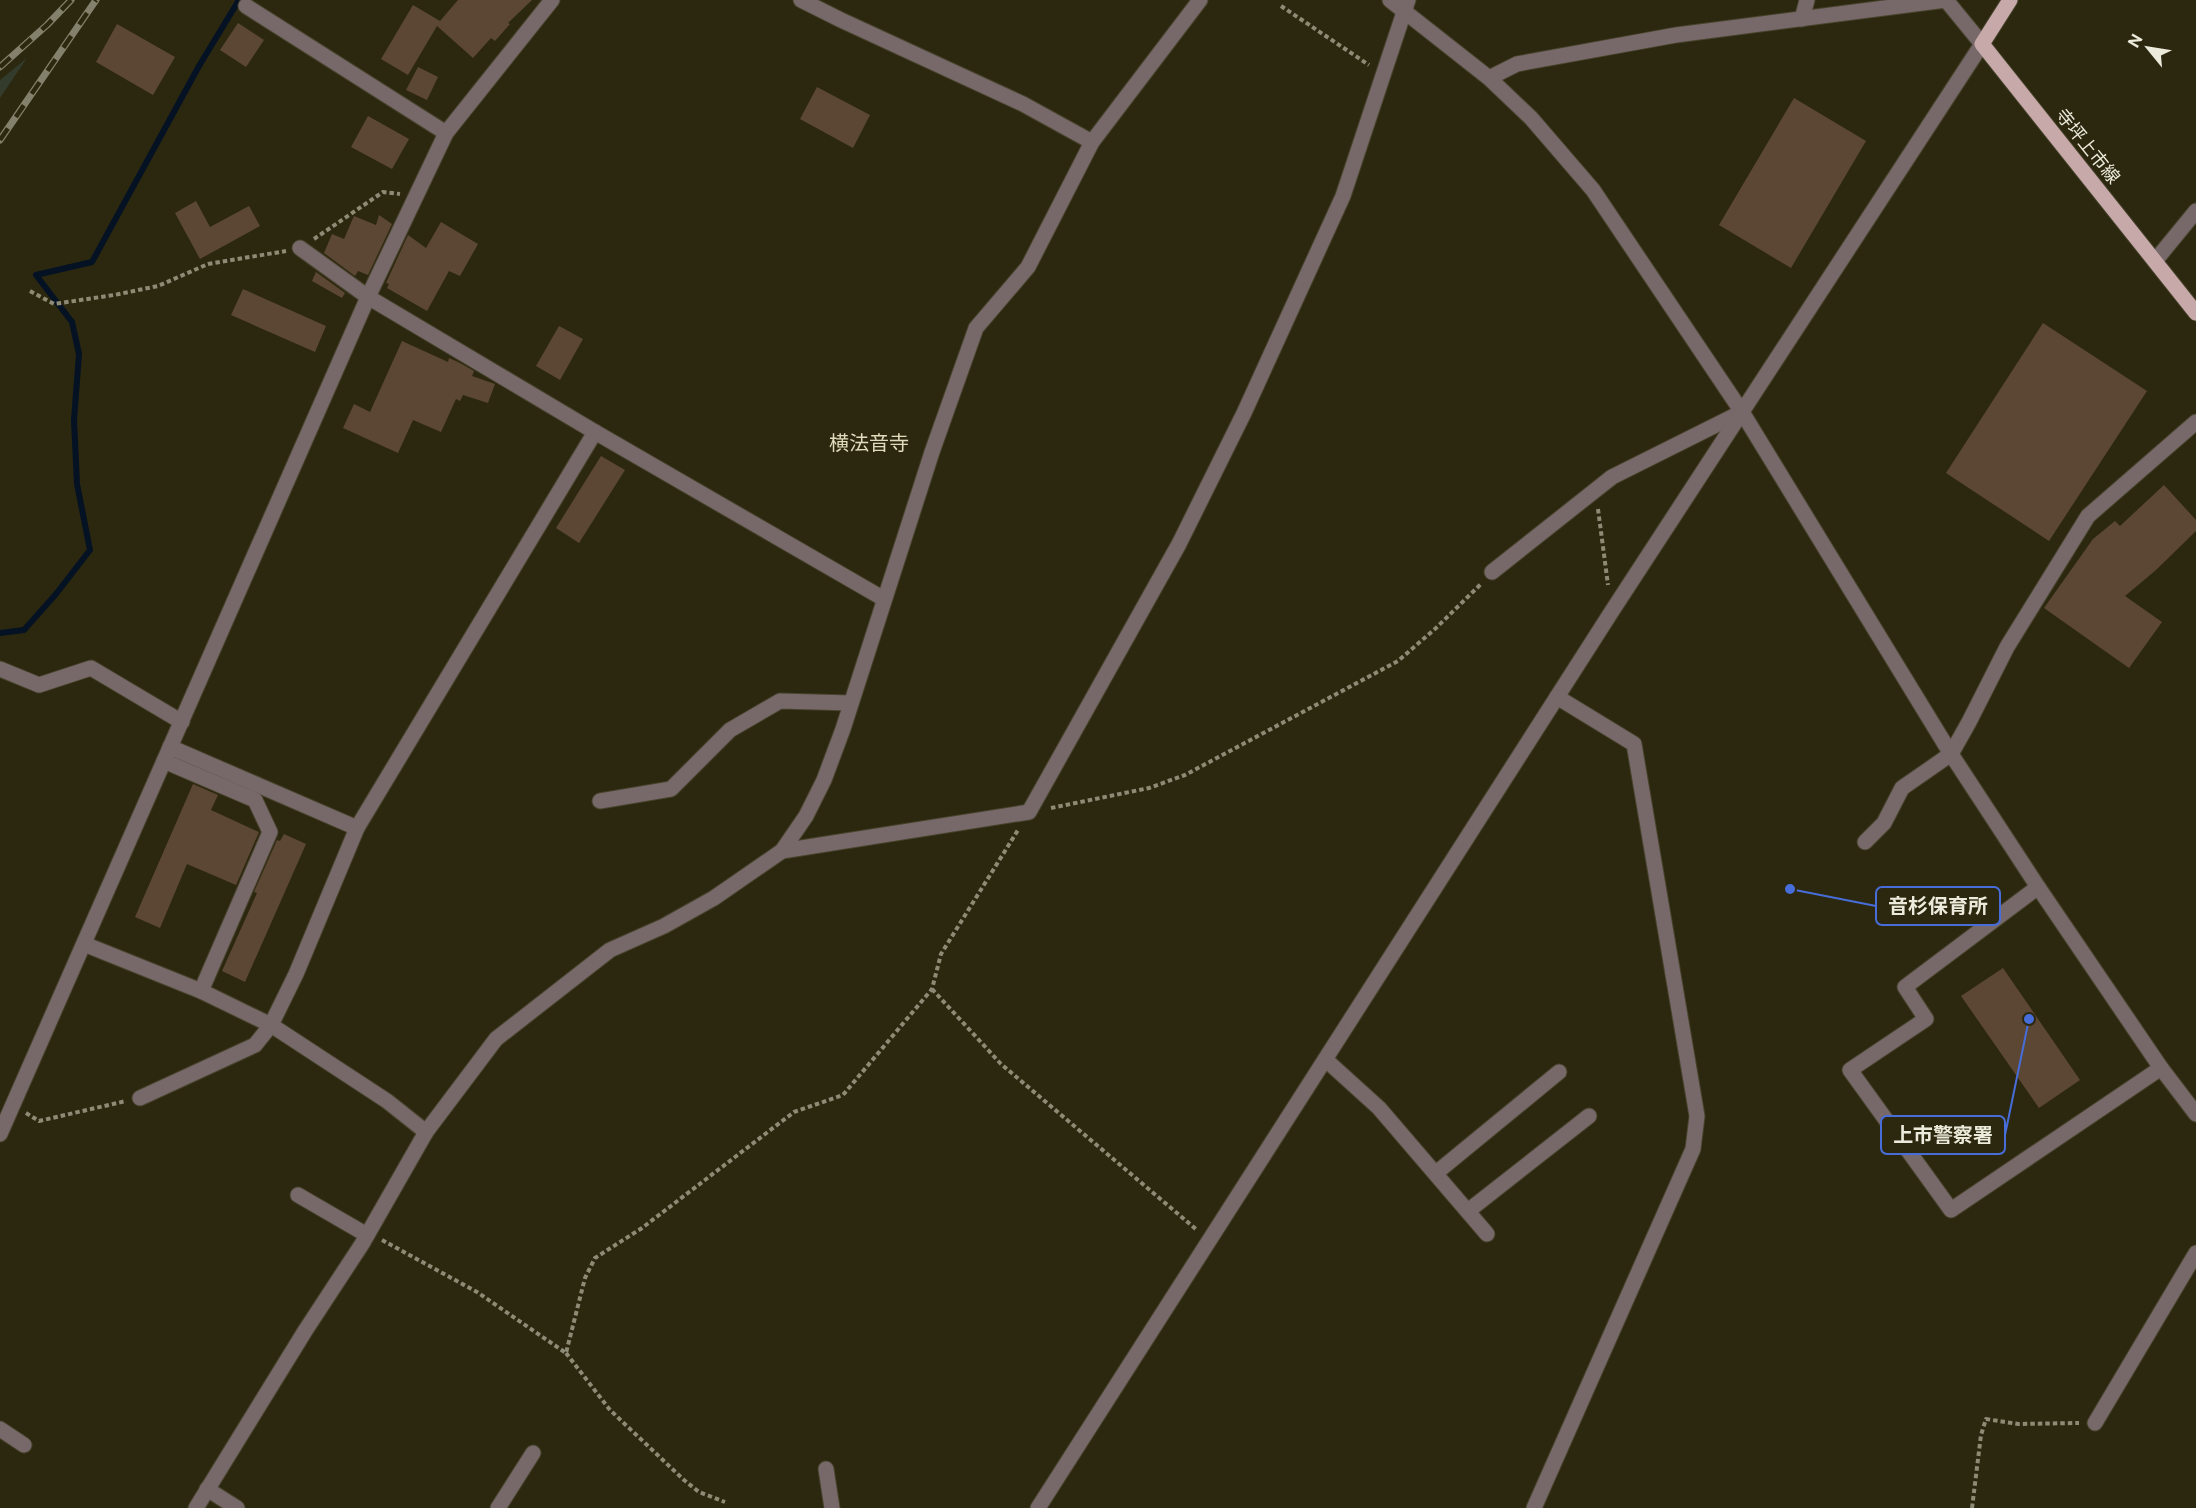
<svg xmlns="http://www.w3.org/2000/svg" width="2196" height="1508" font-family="'Public Sans','Noto Sans JP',sans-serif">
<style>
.green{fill:#323b2c}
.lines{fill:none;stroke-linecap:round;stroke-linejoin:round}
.stream{stroke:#041224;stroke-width:6}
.building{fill:#5c4734}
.minor-casing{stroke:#47432c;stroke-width:17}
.major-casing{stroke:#47432c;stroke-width:17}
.path{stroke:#8d8a76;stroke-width:4;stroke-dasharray:4.5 3;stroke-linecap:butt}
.minor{stroke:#776869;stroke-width:15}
.major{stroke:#c8a9aa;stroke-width:15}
.rail-casing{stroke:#83806b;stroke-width:7}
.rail{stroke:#2c280f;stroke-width:4.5;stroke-dasharray:14;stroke-linecap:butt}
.labels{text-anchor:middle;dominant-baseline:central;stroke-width:4.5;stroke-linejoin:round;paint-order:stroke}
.street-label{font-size:18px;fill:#eceadb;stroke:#2c280f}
.neighbourhood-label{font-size:20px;fill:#e0dbbd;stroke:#2c280f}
.leader{fill:none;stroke:#466dd9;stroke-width:2}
.callout-dot{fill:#466dd9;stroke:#2c280f;stroke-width:2}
.callout{fill:#2c280f;stroke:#466dd9;stroke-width:2}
.callout-label{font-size:20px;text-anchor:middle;font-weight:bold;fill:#eceadb}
</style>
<rect width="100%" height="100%" fill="#2c280f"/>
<polygon class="green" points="27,58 0,98 0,80"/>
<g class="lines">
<polyline class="stream" points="0,633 24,630 56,594 90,550 77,484 74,420 79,354 72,322 36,275 92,262 199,66 239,0"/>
</g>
<g class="building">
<polygon points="458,0 532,0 508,23 510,24 495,41 491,38 473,58 437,26 408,75 381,59 413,5 440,21"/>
<polygon points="238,23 264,40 246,67 220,50"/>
<polygon points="117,24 175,57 153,95 96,62"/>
<polygon points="418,67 438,77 427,100 406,90"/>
<polygon points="817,87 870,115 853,148 800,119"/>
<polygon points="1794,98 1866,141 1791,268 1719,225"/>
<polygon points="368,116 409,139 392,169 351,147"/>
<polygon points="196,201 210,227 249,206 260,226 200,259 175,213"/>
<polygon points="379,215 392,224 368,275 358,271 355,276 324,253 332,234 344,239 354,216 376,225"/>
<polygon points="441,222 478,244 460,276 449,271 427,311 387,288 389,284 386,283 408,235 426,248"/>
<polygon points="316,272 345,293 342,298 312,281"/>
<polygon points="243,289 326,326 315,352 231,315"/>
<polygon points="2043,323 2147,391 2049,541 1946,473"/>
<polygon points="559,326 583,339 560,380 536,366"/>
<polygon points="402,341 448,362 449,358 460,363 474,371 472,376 495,384 488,403 463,395 460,401 456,399 441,432 413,420 398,453 343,428 354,404 370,412"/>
<polygon points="601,456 625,470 579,543 556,528"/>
<polygon points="2164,485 2196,520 2196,531 2156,570 2125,596 2162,622 2129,668 2044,608 2093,539 2115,521 2120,526"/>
<polygon points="193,784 218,795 211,810 259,832 236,885 187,864 160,928 135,917"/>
<polygon points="284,834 306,844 245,982 222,971 257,893 254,892 277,840 280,841"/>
<polygon points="2003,968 2080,1080 2039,1108 1961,996"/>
</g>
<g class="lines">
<g class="minor-casing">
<g id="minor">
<polyline points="801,0 841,20 1023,104 1092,142"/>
<polyline points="1390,0 1489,78 1531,118 1593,190 1742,412 1951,754 2038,887 2161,1068 2196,1114"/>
<polyline points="246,6 446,133"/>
<polyline points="1802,19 1807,0"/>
<polyline points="300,248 368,297 595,432 884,599"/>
<polyline points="2155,261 2196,211"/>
<polyline points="1492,572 1612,477 1742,412"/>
<polyline points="0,669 39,685 91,668 182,722"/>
<polyline points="170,747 357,828"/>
<polyline points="164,761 255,800 270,832 201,991"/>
<polyline points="600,801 671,789 730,730 780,701 851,703"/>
<polyline points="1865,842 1884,823 1902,788 1951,754 1969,722 2007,647 2088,516 2196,422"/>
<polyline points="782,851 1029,812 1179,544 1244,413 1343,196 1408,0"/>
<polyline points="2038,887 1905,987 1926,1019 1850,1070 1951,1210 2161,1068"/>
<polyline points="84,944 201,991 271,1025 387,1101 426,1132"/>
<polyline points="1326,1060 1379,1108 1487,1234"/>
<polyline points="140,1098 255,1045 271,1025 296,974 357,828 595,432"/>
<polyline points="0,1134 368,297 446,133 552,0"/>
<polyline points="1436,1173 1559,1072"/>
<polyline points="298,1195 367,1235"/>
<polyline points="1468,1211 1589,1116"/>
<polyline points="2095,1423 2196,1253"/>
<polyline points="0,1429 24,1445"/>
<polyline points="826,1469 832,1508"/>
<polyline points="207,1489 237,1508"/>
<polyline points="196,1508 305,1331 362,1244 426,1132 496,1039 610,950 664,926 714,898 782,851 806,816 824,780 843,729 932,452 976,328 1028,267 1092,142 1200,0"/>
<polyline points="498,1508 533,1453"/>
<polyline points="1038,1508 1612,611 1982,44 1946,0 1676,35 1517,64 1489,78"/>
<polyline points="1534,1508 1693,1149 1697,1116 1634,744 1557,697"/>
</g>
</g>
<g class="major-casing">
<polyline id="major" points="2010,0 1982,44 2196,313"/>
</g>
<g class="path">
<polyline points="1281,6 1369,65"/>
<polyline points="314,239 383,192 400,194"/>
<polyline points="30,291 54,304 114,295 158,286 208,264 286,251"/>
<polyline points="1598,509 1608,585"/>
<polyline points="1051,808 1149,788 1185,775 1398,661 1436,628 1481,584"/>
<polyline points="932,989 1001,1064 1197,1230"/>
<polyline points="26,1113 39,1121 126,1101"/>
<polyline points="382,1240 477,1292 566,1353 585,1278 595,1258 642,1228 794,1112 843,1095 932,989 941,954 1018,830"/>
<polyline points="566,1353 610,1410 684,1480 699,1492 725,1502"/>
<polyline points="1972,1508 1981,1435 1986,1419 2018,1424 2079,1423"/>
</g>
<use href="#minor" class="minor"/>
<use href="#major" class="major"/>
<g class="rail-casing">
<g id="rail">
<polyline points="0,67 47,25 71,0"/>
<polyline points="0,140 96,0"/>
</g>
</g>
<use href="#rail" class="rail"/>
</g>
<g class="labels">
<g class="street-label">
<text transform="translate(2088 146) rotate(51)">寺坪上市線</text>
</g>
<g class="neighbourhood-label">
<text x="869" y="443">横法音寺</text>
</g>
</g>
<path class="leader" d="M1790 889L1876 906M2029 1019L2005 1135"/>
<g class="callout-dot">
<circle cx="1790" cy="889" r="6"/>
<circle cx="2029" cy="1019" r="6"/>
</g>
<g class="callout">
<rect x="1876" y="887" width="124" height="38" rx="6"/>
<rect x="1881" y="1116" width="124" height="38" rx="6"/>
</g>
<g class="callout-label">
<text x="1938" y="913">音杉保育所</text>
<text x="1943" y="1142">上市警察署</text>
</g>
<g transform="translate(2148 48) rotate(300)" stroke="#2c280f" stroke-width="4.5" paint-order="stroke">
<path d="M0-4.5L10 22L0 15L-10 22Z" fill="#eceadb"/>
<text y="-9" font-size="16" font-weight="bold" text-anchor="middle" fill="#eceadb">N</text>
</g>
</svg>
